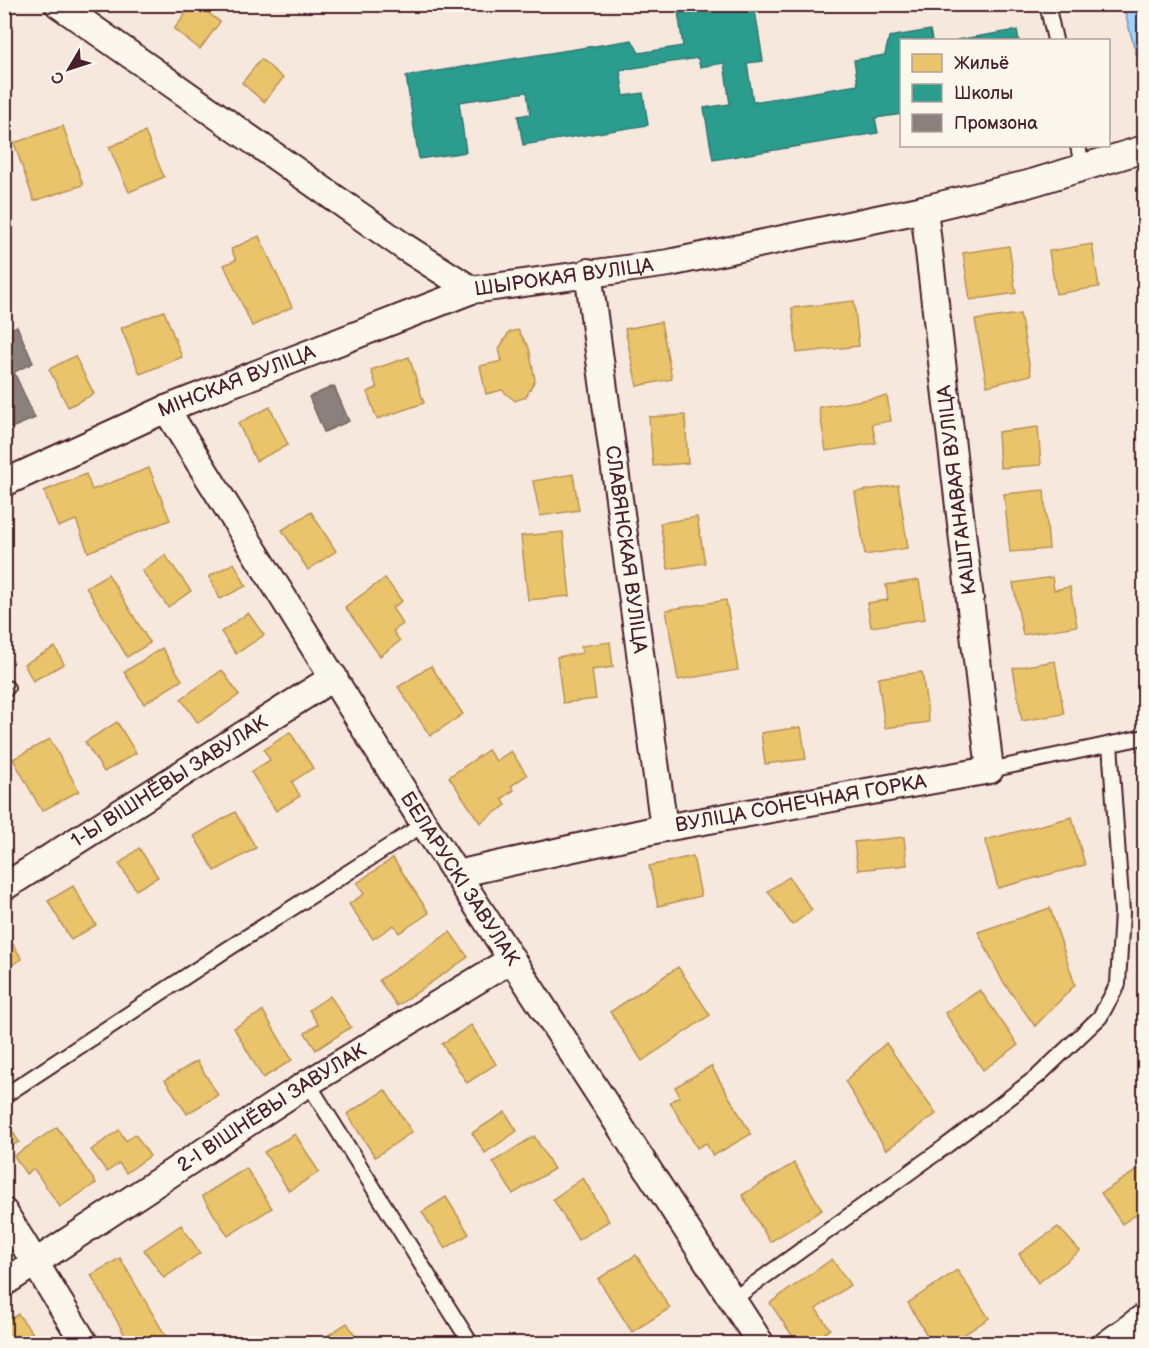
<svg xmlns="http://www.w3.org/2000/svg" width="1149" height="1348" font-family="'Balsamiq Sans',sans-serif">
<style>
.water{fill:#9dd6fd;stroke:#7c8da9;stroke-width:1.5}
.homes{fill:#e9c46a;stroke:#b99257;stroke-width:1.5}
.schools{fill:#2a9d8f;stroke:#347771;stroke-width:1.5}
.industry{fill:#8a817c;stroke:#776464;stroke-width:1.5}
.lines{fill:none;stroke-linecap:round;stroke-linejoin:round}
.lane-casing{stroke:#4a1f2b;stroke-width:18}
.street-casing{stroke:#4a1f2b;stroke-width:30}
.lane{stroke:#fbf7ec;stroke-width:14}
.street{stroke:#fbf7ec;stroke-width:26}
.labels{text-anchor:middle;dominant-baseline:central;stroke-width:6;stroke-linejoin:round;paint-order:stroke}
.street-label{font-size:20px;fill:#4a1f2b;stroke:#fbf7ec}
</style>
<rect width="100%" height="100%" fill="#f7e8de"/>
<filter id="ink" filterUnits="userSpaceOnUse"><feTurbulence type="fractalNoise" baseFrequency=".0167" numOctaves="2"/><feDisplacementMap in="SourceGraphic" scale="12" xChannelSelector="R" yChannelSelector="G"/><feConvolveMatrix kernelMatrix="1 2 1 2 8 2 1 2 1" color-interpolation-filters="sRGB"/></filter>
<g filter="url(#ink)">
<polygon class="water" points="1123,5 1144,5 1144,51 1136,54"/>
<g class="homes">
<polygon points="193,4 197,4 220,22 200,49 174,29"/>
<polygon points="261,59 283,78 264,102 242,83"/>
<polygon points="63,126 83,185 34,201 14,143"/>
<polygon points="145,132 164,177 129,192 109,147"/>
<polygon points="259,236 292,307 252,326 224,265 236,260 231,249"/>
<polygon points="1092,244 1099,287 1056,294 1049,251"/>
<polygon points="1009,246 1016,293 970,300 963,253"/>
<polygon points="854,301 859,346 797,353 792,308"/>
<polygon points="164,311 182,357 140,374 121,328"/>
<polygon points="1020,314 1031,375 987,386 975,320"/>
<polygon points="661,322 672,379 637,386 625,329"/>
<polygon points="518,330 529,348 535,380 526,397 515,401 502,390 486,394 480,366 502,361 499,349 509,332"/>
<polygon points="75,356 94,394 68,407 49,369"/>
<polygon points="409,357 424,403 377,419 367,392 377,388 371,370"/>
<polygon points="887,396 891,421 872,424 876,443 826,451 819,407"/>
<polygon points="270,407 288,445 256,461 238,423"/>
<polygon points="685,415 688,463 653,466 649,417"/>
<polygon points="1038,427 1041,465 1000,468 998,432"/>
<polygon points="149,468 170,520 88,552 76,520 58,527 44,491 86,474 92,490"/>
<polygon points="573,474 579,510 540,516 533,481"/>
<polygon points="898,485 908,548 865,555 855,492"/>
<polygon points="1044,490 1049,549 1010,552 1004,494"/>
<polygon points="311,512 336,551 308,570 282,530"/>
<polygon points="697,517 705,563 668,569 660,523"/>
<polygon points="563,532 570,596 528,600 521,536"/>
<polygon points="165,555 191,591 168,607 142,571"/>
<polygon points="234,563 246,586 220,599 209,576"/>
<polygon points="108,574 150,643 127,657 86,587"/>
<polygon points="1052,577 1054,590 1070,587 1077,626 1023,635 1013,583"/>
<polygon points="385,578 402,601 392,608 403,624 393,631 400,641 380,656 345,607"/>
<polygon points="919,580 925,619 871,627 867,603 888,600 886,585"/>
<polygon points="726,600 738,670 678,680 666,610"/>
<polygon points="248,613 264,635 236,654 221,632"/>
<polygon points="610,642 613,667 592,670 596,699 563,703 557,657 583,653 581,646"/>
<polygon points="55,647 64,664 33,681 24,664"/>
<polygon points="162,648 182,680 144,704 124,672"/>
<polygon points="1055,661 1064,714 1022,721 1013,668"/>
<polygon points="431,666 463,714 430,736 398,687"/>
<polygon points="222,670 239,695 198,723 181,699"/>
<polygon points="922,672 929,722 885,728 878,678"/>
<polygon points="117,722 136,753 104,772 85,742"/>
<polygon points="801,727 806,759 765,764 761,733"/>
<polygon points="290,732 313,768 292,782 300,796 276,811 251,772 270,760 264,750"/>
<polygon points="50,739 79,791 42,811 13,759"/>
<polygon points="488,750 496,761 511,751 527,775 511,786 514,790 502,799 506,805 480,823 449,777"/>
<polygon points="235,812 256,848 215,871 194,836"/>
<polygon points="1072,817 1085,865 998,888 985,840"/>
<polygon points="904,837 907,865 858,870 854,842"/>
<polygon points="139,848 158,877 136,890 119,864"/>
<polygon points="693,856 701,896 658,906 649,866"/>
<polygon points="393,858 429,913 399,933 394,925 373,939 349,904 364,894 357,883"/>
<polygon points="789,877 812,910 792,925 768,891"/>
<polygon points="73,886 96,925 71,940 48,901"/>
<polygon points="1050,908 1075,985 1035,1026 1002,980 978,932"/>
<polygon points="450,932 468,957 397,1006 379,980"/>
<polygon points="7,935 22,959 4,970 4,937"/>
<polygon points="678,967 710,1015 642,1061 610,1012"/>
<polygon points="980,990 1018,1045 983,1070 945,1013"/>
<polygon points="330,996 351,1027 316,1050 305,1033 318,1024 309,1010"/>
<polygon points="263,1011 292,1060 263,1078 234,1028"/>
<polygon points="471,1025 496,1064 467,1083 442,1044"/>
<polygon points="886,1043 936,1114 886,1150 845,1081"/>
<polygon points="197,1061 218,1095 187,1114 165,1080"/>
<polygon points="711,1066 751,1134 713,1156 706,1143 697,1148 670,1102 680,1096 675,1087"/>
<polygon points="385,1090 412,1132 375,1157 347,1114"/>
<polygon points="505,1112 517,1131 485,1153 472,1133"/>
<polygon points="4,1118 19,1142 4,1150"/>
<polygon points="57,1127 96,1183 60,1207 34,1169 26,1174 14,1156"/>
<polygon points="119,1130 126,1141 135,1134 150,1156 126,1173 119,1163 107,1172 91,1150"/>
<polygon points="295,1134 319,1172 289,1191 264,1152"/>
<polygon points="534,1136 554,1169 513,1194 493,1162"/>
<polygon points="794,1163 822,1210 770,1242 742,1195"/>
<polygon points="246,1168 272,1208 228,1236 202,1196"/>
<polygon points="1139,1169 1144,1177 1144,1209 1122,1224 1101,1193"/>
<polygon points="583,1178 609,1221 578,1240 553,1199"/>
<polygon points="446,1197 469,1234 445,1249 422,1212"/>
<polygon points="181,1225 200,1253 164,1278 144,1250"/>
<polygon points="1058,1227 1080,1251 1038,1283 1019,1254"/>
<polygon points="636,1255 670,1308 632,1332 598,1279"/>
<polygon points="120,1258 168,1340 162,1344 130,1344 91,1275"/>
<polygon points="832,1259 850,1285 816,1309 830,1329 809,1344 798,1344 770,1303"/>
<polygon points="957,1270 989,1318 950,1344 932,1344 908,1303"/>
<polygon points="18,1314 41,1344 4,1344 4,1324"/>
<polygon points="347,1323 361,1344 316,1344 316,1343"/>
</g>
<g class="schools">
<polygon points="677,4 754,4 763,61 747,63 753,102 858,85 854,60 885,55 889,37 930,30 932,40 902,40 902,114 875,118 878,133 713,160 704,108 730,104 724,63 700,67 698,58 620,70 624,96 643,93 648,125 523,145 518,116 530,114 527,92 459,102 466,152 419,159 406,76 632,40 639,53 683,46"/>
<polygon points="1017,30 1019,40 956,40"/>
</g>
<g class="industry">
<polygon points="17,326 33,363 14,372 35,418 4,431 4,332"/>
<polygon points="334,386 349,421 324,432 309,397"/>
</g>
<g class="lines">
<g class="lane-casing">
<g id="lane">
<polyline points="1047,4 1055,40"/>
<polyline points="1078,146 1083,169"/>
<polyline points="4,690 7,688"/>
<polyline points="990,770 1144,737"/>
<polyline points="308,1083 471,1344"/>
<polyline points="4,1096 223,952 424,824"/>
<polyline points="732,1300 946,1146 1038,1076 1100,1017 1118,984 1122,912 1110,744"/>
</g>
</g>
<g class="street-casing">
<g id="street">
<path id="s1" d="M 58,4 L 403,246 L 472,290 L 669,263 L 924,209 L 1028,184 L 1144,149"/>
<path id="s2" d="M 588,272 L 664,828"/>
<path id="s3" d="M 166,409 L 424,824 L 761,1344"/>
<path id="s4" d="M 4,483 L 166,409 L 472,290"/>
<path id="s5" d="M 457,874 L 664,828 L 990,770 L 924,209"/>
<path id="s6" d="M 4,887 L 334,677"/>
<polyline points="4,1212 85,1344"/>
<path id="s7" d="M 4,1283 L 308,1083 L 512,959"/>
<polyline points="1107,1344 1144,1317"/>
</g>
</g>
<use href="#lane" class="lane"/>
<use href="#street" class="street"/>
</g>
</g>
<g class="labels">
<g class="street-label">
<text stroke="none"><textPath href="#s1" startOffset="596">ШЫРОКАЯ ВУЛІЦА</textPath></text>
<text stroke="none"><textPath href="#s4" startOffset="254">МІНСКАЯ ВУЛІЦА</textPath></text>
<text transform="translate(957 490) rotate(-97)">КАШТАНАВАЯ ВУЛІЦА</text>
<text stroke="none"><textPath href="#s2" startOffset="280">СЛАВЯНСКАЯ ВУЛІЦА</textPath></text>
<text stroke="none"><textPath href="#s6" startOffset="196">1-Ы ВІШНЁВЫ ЗАВУЛАК</textPath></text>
<text stroke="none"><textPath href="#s5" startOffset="351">ВУЛІЦА СОНЕЧНАЯ ГОРКА</textPath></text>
<text stroke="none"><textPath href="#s3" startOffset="554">БЕЛАРУСКІ ЗАВУЛАК</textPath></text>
<text stroke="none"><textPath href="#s7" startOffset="320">2-І ВІШНЁВЫ ЗАВУЛАК</textPath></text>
</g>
</g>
<rect width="1149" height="1348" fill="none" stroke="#fbf7ec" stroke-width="24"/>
<rect x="12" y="12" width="1125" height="1324" fill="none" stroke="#4a1f2b" stroke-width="2" filter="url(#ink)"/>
<rect x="900" y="39" width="210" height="108" fill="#fbf7ec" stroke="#b4a19f" stroke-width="1.5"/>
<rect x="912" y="54" width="30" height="18" fill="#e9c46a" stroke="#b4a19f" stroke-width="1.5"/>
<text x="954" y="69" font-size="18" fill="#4a1f2b">Жильё</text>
<rect x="912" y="84" width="30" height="18" fill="#2a9d8f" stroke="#b4a19f" stroke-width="1.5"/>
<text x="954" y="99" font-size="18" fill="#4a1f2b">Школы</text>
<rect x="912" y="114" width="30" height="18" fill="#8a817c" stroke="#b4a19f" stroke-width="1.5"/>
<text x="954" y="129" font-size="18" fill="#4a1f2b">Промзона</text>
<g transform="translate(69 69) rotate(231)" stroke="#fbf7ec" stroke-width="4.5" paint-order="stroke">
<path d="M0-4.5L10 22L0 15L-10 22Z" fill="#4a1f2b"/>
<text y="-9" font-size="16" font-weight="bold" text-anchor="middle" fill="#4a1f2b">С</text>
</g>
</svg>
